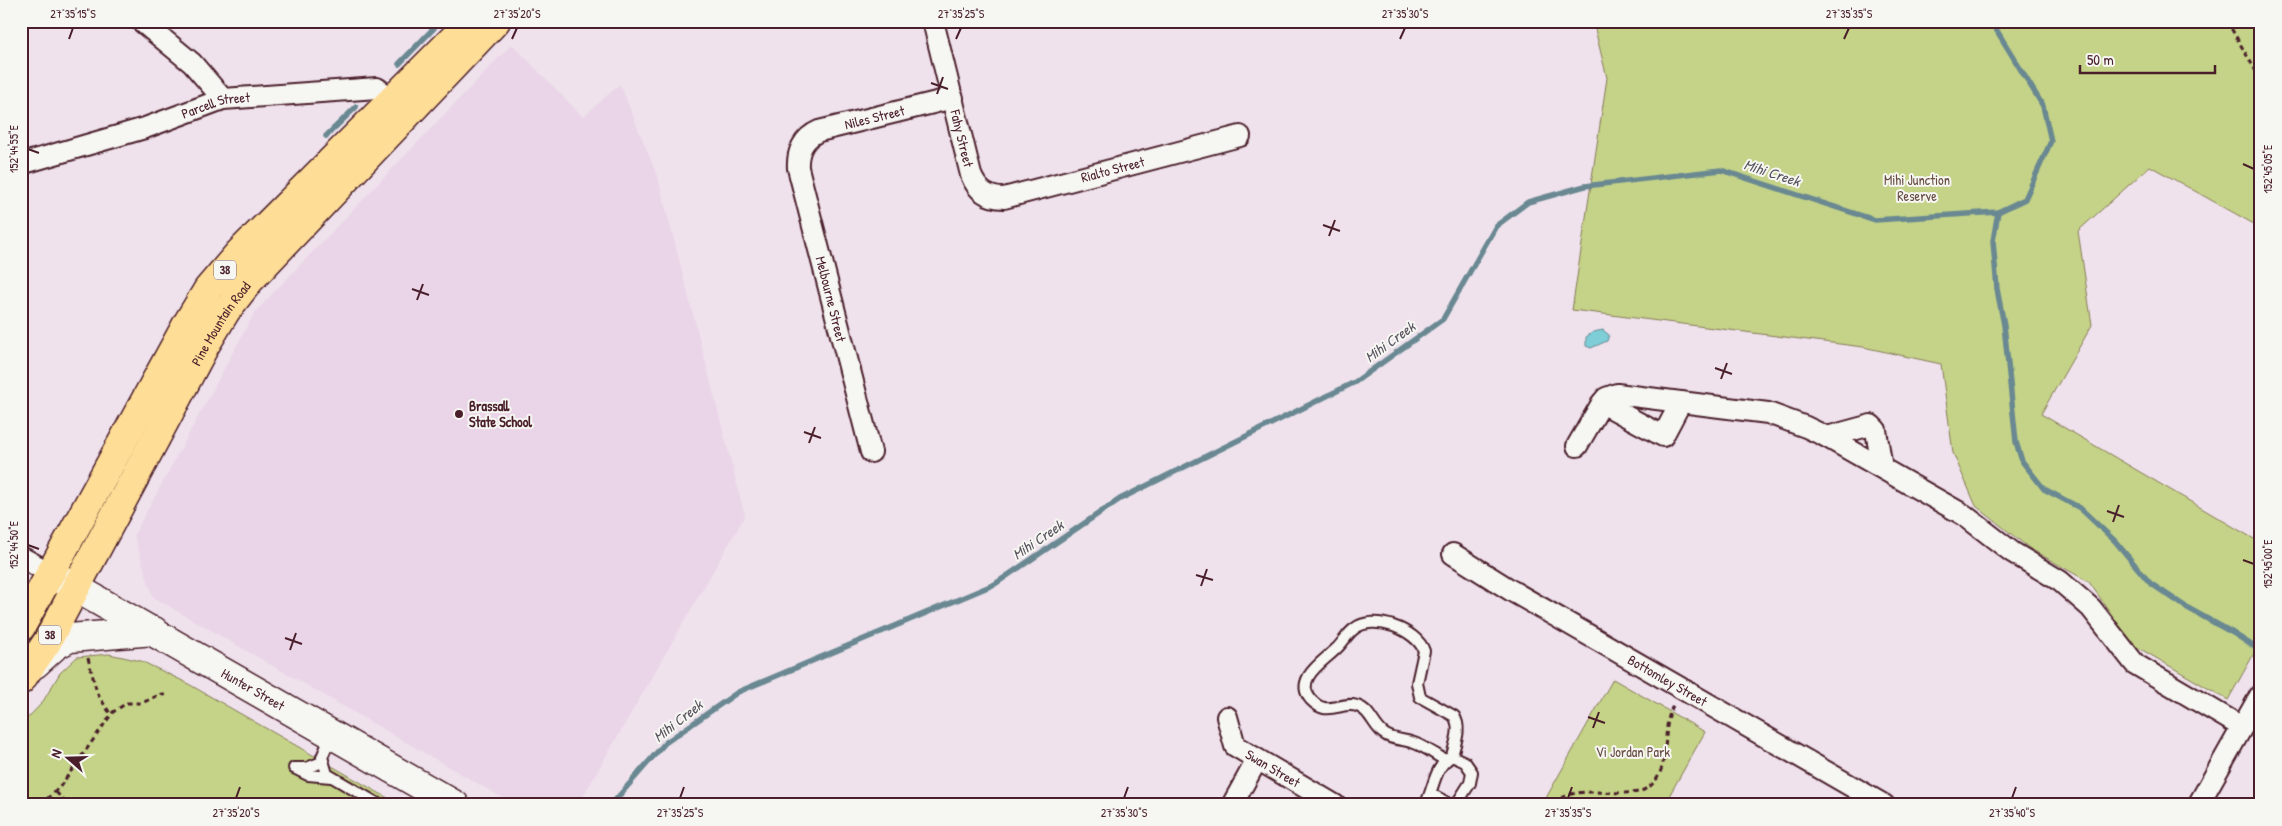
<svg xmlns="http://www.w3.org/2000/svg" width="2282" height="826" font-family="'Patrick Hand',sans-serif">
<rect width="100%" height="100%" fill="#efe2ec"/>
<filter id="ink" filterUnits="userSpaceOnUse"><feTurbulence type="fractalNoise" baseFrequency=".02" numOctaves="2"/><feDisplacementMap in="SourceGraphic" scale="10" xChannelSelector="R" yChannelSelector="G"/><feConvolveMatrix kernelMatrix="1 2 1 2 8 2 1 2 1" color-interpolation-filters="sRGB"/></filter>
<g filter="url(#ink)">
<!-- built -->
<polygon fill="#ead4e8" points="512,44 583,117 620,84 658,178 745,516 578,805 515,805 153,597 134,535 255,312"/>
<!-- green -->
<g fill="#c4d387" stroke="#877959">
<polygon points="1593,21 2261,21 2261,228 2150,166 2078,231 2092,325 2041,414 2261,543 2261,641 2228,700 2132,644 2089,582 2029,548 1976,506 1953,453 1941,364 1863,347 1572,310 1607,78"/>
<polygon points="109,654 141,661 185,682 400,805 21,805 21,725 42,703 60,673 77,657"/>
<polygon points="1613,679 1705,732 1664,805 1542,805"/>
</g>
<!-- water -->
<polygon fill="#7dced7" stroke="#698892" points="1603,330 1609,335 1607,341 1591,348 1586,346 1586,337 1593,332"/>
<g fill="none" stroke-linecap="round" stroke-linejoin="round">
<!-- stream -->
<g stroke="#698892" stroke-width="5.5">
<polyline points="399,64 434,28"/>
<polyline points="326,136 356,107"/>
<polyline points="1998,212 1993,241 1997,289 2004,325 2016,442 2022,461 2044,489 2080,508 2115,541 2150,583 2186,607 2233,633 2261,651"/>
<polyline points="611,805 665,743 738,692 995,584 1120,499 1355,382 1443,319 1496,226 1528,202 1585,186 1721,170 1875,220 1998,212 2025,199 2051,141 2043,106 1991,21"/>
</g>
<defs>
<g id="lane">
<polyline points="331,736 322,757 327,774 380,805"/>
<path d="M1445,760C1434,754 1423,745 1411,742C1402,739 1391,740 1383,733C1373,725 1370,710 1357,706C1346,702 1335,710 1324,708C1319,707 1314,703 1311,700C1293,679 1324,661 1336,649C1343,643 1347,634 1354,629C1373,613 1417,630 1424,651L1417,683L1420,697L1454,716C1462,728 1455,743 1452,756"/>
<polyline points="294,768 308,775 331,777"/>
<polyline points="295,768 307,768 322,762"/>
<polyline points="1431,794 1451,805"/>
<path d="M1425,805C1435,787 1433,768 1452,756L1465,762L1472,772L1470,783L1456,805"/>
</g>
<g id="street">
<polyline points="141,21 192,63 223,99"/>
<path id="s1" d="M933,21L971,175C977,190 987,198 1004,198L1240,136"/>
<path id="s2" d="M21,164L145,128L223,99L377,88L401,107"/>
<polyline points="1602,403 1663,436 1681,402"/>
<polyline points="1827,437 1871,425 1876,430 1882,468"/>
<polyline points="1577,446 1602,403 1606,398 1617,394 1768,413 1806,427 1827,437 1964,515 2012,552 2060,581 2091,608 2135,664 2242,727"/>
<path id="s3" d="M871,452L798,168C797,152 803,138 819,131L953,98"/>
<path id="s4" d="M1453,554L1512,591L1884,805"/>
<polyline points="21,557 50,573"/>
<path id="s5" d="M1227,717L1235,746L1335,805"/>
<polyline points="1232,805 1257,760"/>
<polyline points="2198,805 2261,694"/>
</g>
<g id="secondary">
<path id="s6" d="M50,573L455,805"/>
<polyline points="35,664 56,645 70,638 154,631"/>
</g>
<g id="primary">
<polyline points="21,627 188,322 208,289 238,254 471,21"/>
<path id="s7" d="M21,680L47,642L206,344L226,311L250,280L496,21"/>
</g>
</defs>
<!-- lane casing -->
<use href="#lane" stroke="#4a1f2b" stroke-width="14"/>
<!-- street casing -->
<use href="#street" stroke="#4a1f2b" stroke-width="24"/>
<!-- secondary casing -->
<use href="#secondary" stroke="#4a1f2b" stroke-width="31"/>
<!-- primary casing -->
<use href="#primary" stroke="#4a1f2b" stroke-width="31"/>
<!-- path -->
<g stroke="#4a1f2b" stroke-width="3" stroke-dasharray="5 4" stroke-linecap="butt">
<polyline points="2227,21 2261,80"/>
<polyline points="88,658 97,693 111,715"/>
<polyline points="56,792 68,805"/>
<polyline points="40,805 59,788 113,712 127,703 142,703 161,694 169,697"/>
<path d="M1556,805C1567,782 1622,798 1641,791C1676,778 1658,729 1674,704"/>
</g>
<!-- lane -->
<use href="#lane" stroke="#f6f6f2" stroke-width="10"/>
<!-- street -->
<use href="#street" stroke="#f6f6f2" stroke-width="20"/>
<!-- secondary -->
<use href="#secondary" stroke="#f6f6f2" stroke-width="28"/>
<!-- primary -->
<use href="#primary" stroke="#fedd96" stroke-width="28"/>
</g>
</g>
<!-- ticks -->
<path fill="none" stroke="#4a1f2b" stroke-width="2" d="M69,39L73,28M512,39L517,28M956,39L961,28M1400,39L1405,28M1844,39L1849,28M931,83L948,89M937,94L943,77M28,149L39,153M2243,164L2254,169M1323,225L1340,231M1329,236L1335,220M412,289L429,295M417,300L423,284M1715,368L1732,374M1721,379L1727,363M804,432L821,438M809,443L815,427M2107,511L2124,517M2113,522L2119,505M28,545L39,549M2243,560L2254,564M1196,575L1213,580M1201,586L1207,569M285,638L302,644M290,650L296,633M1588,717L1605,723M1593,728L1599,712M236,798L240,787M680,798L684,787M1124,798L1128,787M1568,798L1572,787M2012,798L2016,787"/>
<!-- markers -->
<circle fill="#4a1f2b" stroke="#f6f6f2" stroke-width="2" cx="459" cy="414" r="5"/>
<g text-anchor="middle" stroke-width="4" stroke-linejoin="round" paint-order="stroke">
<!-- shield labels -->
<g fill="#f6f6f2" stroke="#7e6067" stroke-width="1">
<rect x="214" y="260.5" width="22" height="19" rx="4"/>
<rect x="39" y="625.5" width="22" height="19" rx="4"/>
</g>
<g font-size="12" font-weight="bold" fill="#4a1f2b">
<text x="225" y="274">38</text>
<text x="50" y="639">38</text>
</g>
<!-- street labels -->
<g font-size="14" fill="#4a1f2b" stroke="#f6f6f2">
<text dy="5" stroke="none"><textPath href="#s2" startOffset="204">Parcell Street</textPath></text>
<text dy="5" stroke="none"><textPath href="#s3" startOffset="396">Niles Street</textPath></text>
<text dy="5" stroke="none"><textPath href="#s1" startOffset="121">Fahy Street</textPath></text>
<text dy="5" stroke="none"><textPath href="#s1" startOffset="314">Rialto Street</textPath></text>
<text transform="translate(831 299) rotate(76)" y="5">Melbourne Street</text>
<text dy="5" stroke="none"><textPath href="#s7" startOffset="409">Pine Mountain Road</textPath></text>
<text dy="5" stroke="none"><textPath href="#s4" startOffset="249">Bottomley Street</textPath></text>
<text dy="5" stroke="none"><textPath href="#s6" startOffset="234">Hunter Street</textPath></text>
<text dy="5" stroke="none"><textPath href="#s5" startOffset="74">Swan Street</textPath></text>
</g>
<!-- park labels -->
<g font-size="14" fill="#684c42" stroke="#f6f6f2">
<text x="1917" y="185">Mihi Junction<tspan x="1917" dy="16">Reserve</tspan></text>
<text x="1633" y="757">Vi Jordan Park</text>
</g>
<!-- poi labels -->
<g font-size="14" font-weight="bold" fill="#4a1f2b" stroke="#f6f6f2" text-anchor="start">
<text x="469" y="411">Brassall<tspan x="469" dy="16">State School</tspan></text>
</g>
<!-- water labels -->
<g font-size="15" font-style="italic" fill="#59545f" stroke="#f6f6f2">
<text transform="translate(1772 173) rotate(18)" y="5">Mihi Creek</text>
<text transform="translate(1390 342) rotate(-36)" y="5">Mihi Creek</text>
<text transform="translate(1038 540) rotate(-34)" y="5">Mihi Creek</text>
<text transform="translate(678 721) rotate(-38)" y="5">Mihi Creek</text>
</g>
</g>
<!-- margin -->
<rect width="2282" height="826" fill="none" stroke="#f6f6f2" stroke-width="55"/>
<!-- north arrow -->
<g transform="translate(68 758) rotate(290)" stroke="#f6f6f2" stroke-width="4" paint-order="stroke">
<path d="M0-4L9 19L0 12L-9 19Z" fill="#4a1f2b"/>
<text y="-8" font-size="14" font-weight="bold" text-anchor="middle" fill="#4a1f2b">N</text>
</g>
<!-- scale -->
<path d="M2080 65v8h135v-8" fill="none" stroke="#4a1f2b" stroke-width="2.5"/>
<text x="2087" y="65" font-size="15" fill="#4a1f2b" stroke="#f6f6f2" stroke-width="4" paint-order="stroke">50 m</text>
<rect x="28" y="28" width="2226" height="770" fill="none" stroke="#4a1f2b" stroke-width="2"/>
<g font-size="12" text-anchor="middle" fill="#4a1f2b">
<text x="73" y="18">27°35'15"S</text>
<text x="517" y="18">27°35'20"S</text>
<text x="961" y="18">27°35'25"S</text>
<text x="1405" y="18">27°35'30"S</text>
<text x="1849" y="18">27°35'35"S</text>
<text transform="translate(14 149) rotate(-90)" y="4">152°44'55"E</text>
<text transform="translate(2268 169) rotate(-90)" y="4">152°45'05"E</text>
<text transform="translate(14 545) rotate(-90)" y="4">152°44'50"E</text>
<text transform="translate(2268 564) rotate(-90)" y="4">152°45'00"E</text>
<text x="236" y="817">27°35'20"S</text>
<text x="680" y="817">27°35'25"S</text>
<text x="1124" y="817">27°35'30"S</text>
<text x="1568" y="817">27°35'35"S</text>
<text x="2012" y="817">27°35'40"S</text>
</g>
</svg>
